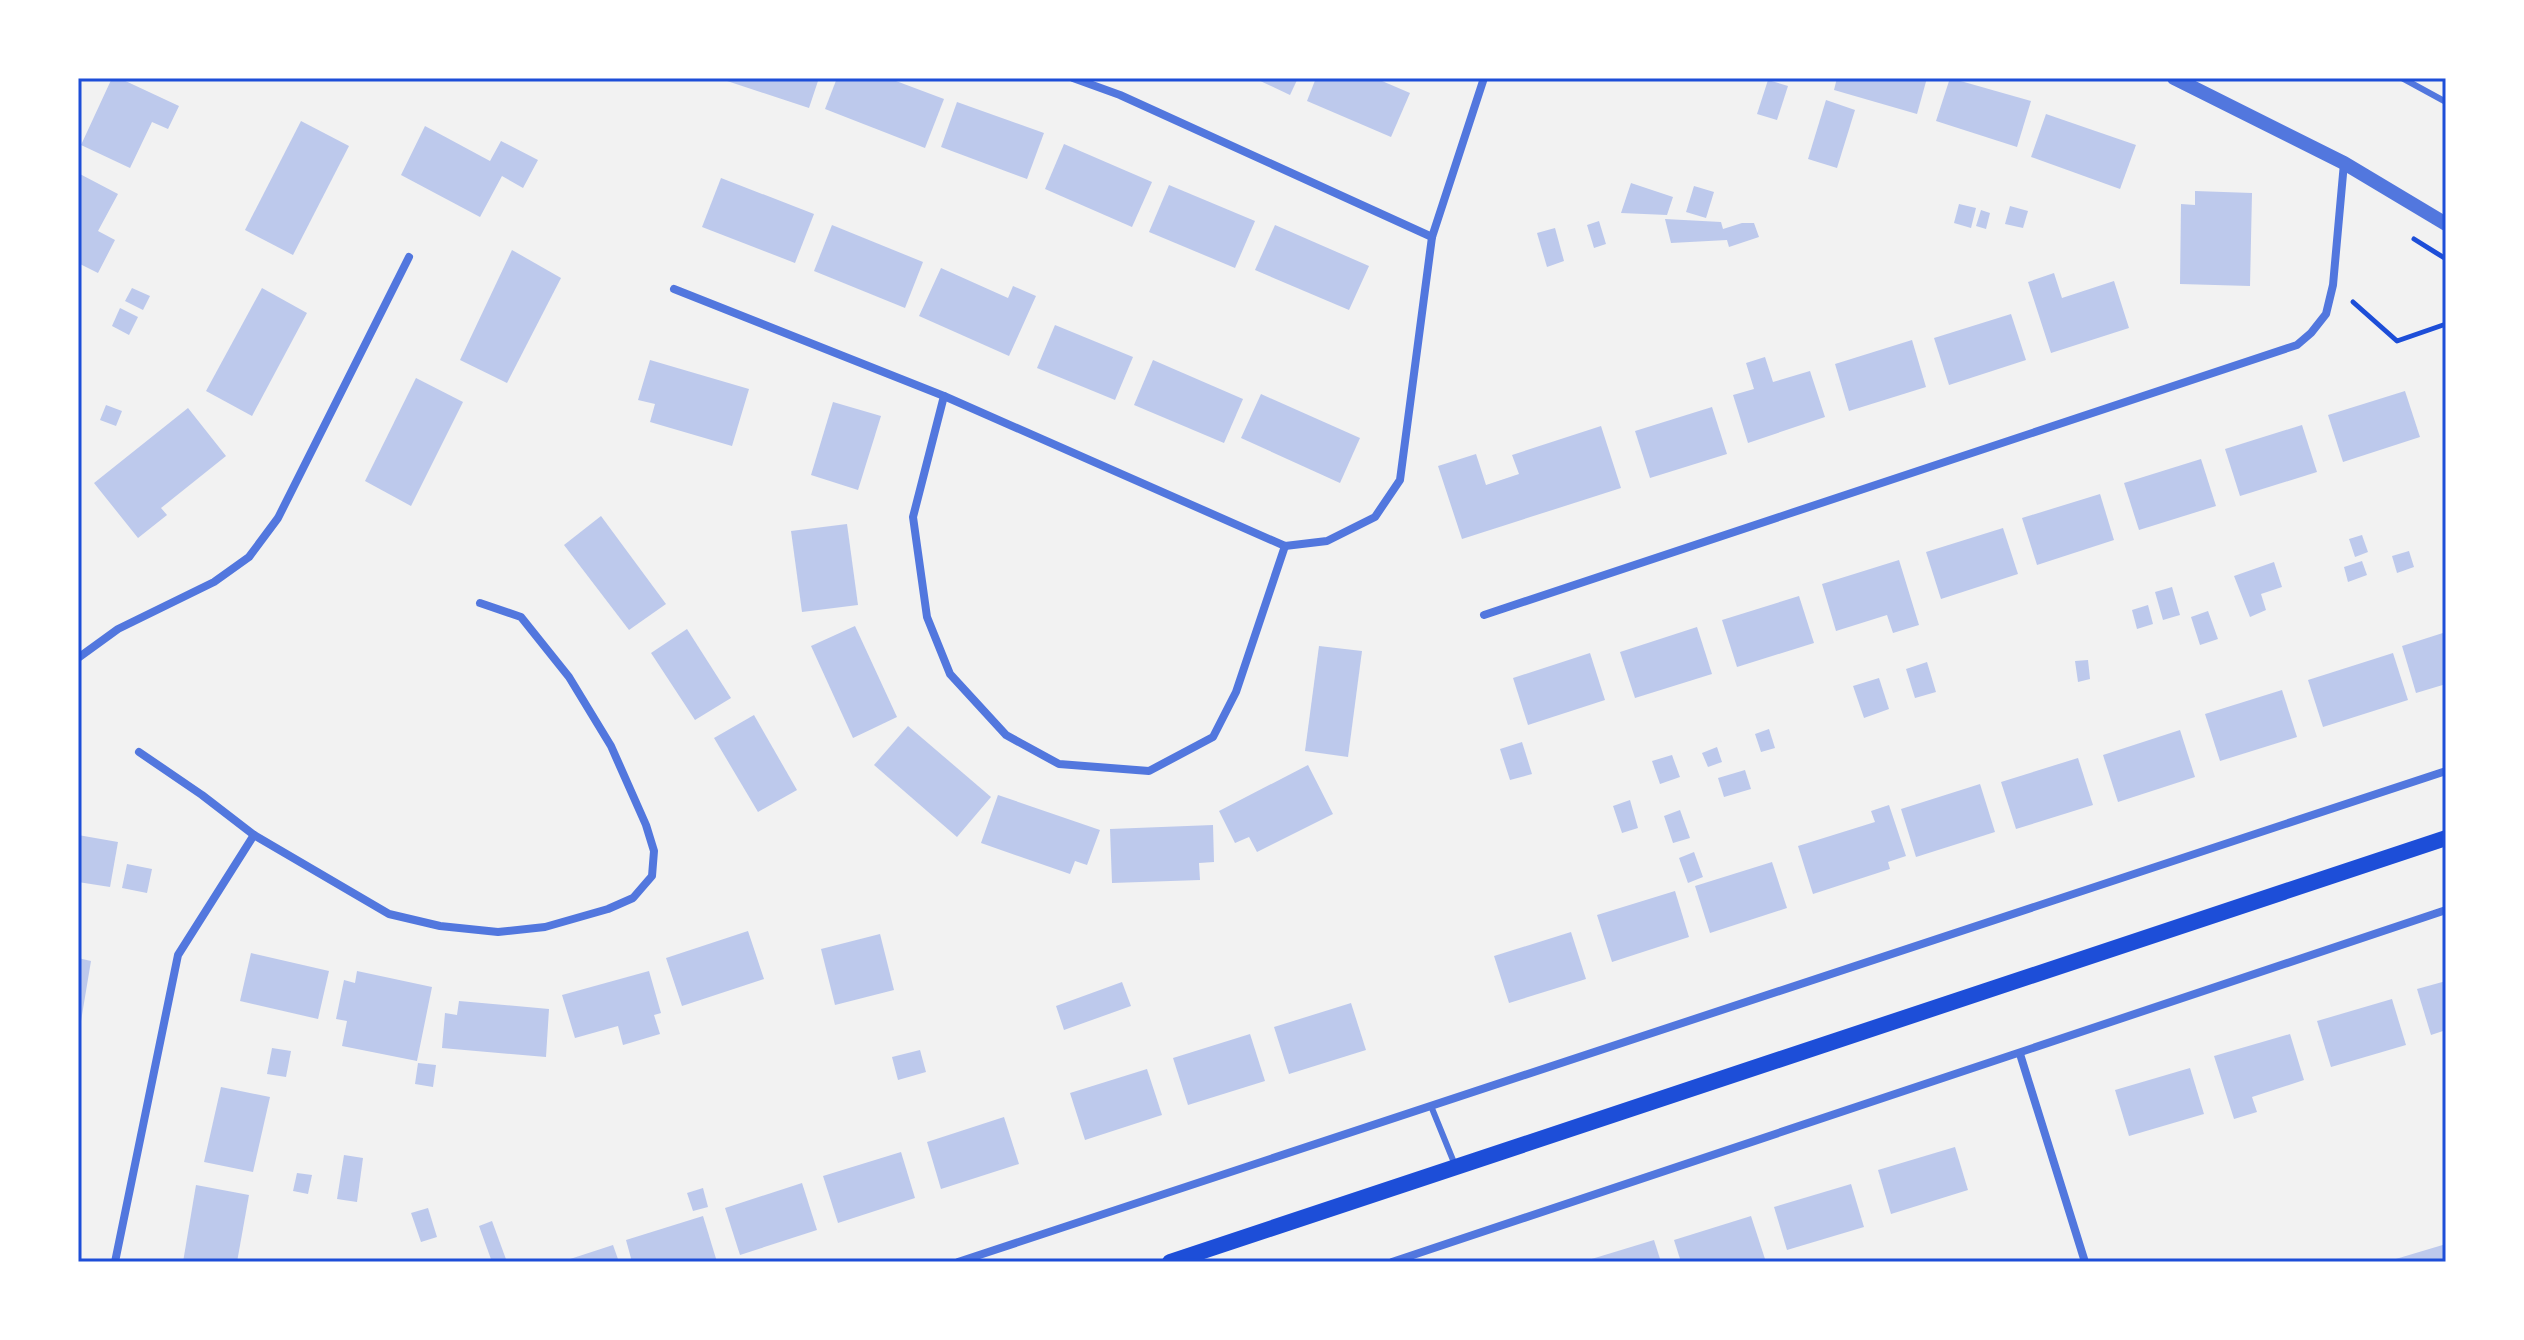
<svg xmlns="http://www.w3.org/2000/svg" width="2524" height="1340" font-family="'Sofia Sans Condensed',sans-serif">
<rect width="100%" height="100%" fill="#f2f2f2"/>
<!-- building -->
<g fill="#bdc9ec">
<polygon points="112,78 119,78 179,106 168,129 152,122 130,168 81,145"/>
<polygon points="718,78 819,78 809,108"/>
<polygon points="837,78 888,78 944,99 925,148 825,109"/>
<polygon points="1254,78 1298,78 1290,95"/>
<polygon points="1316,78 1375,78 1410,93 1391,137 1307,101"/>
<polygon points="1837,78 1927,78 1917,114 1834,90"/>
<polygon points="1950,78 2031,101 2017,147 1936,121"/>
<polygon points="1768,80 1788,86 1777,120 1757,114"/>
<polygon points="1826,100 1855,110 1837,168 1808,159"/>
<polygon points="957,102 1044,133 1027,179 941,147"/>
<polygon points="2046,114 2136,145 2120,189 2031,157"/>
<polygon points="301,121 349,146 293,255 245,230"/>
<polygon points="425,126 490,161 501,141 538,160 523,188 502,176 480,217 401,175"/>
<polygon points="1064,144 1152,182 1132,227 1045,189"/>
<polygon points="78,173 118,194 98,231 115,240 98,273 78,263"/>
<polygon points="721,178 814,214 795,263 702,227"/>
<polygon points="1631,183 1673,197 1667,215 1621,213"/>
<polygon points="1169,185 1255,221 1235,268 1149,232"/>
<polygon points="1694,186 1714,192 1706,218 1686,212"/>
<polygon points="2195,191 2252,193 2250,286 2180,284 2181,204 2195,205"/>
<polygon points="1959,204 1976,208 1971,228 1954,223"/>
<polygon points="2010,206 2028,211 2023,228 2005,224"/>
<polygon points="1981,210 1990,213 1986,229 1976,226"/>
<polygon points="1665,219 1721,222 1723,229 1742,223 1754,223 1759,237 1729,247 1727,240 1671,243"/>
<polygon points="1599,221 1606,244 1594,248 1587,225"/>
<polygon points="832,225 923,262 905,308 814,271"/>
<polygon points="1275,225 1369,266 1349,310 1255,270"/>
<polygon points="1555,228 1564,261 1547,267 1537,233"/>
<polygon points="512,250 561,278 507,383 460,360"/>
<polygon points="941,268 1008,298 1013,286 1036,296 1009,356 919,316"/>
<polygon points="2054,273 2062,298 2114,281 2129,328 2051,353 2028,282"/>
<polygon points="132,288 150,296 143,310 125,301"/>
<polygon points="262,288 307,313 252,416 206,391"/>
<polygon points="120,308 138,317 129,335 112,326"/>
<polygon points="2011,314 2026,360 1949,385 1934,338"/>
<polygon points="1055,325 1133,357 1115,400 1037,368"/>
<polygon points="1912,340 1926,387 1849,411 1835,364"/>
<polygon points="1765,357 1773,382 1810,371 1825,417 1748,443 1733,395 1754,389 1746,363"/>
<polygon points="650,360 749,389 732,446 650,422 655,404 638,400"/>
<polygon points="1153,360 1243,399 1224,443 1134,405"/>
<polygon points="416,378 463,402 411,506 365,481"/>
<polygon points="2405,391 2420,437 2343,462 2328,415"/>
<polygon points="1261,394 1360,438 1340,483 1241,438"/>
<polygon points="833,402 881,416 858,490 811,475"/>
<polygon points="106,405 122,411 116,426 100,420"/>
<polygon points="1712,407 1727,454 1650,478 1635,431"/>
<polygon points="188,408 226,456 161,508 167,515 138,538 94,483"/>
<polygon points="2302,425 2317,472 2240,496 2225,449"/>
<polygon points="1601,426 1621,488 1462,539 1438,466 1476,454 1486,485 1519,474 1512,455"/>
<polygon points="2201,459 2216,506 2139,530 2124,483"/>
<polygon points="2100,494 2114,540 2037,565 2022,518"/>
<polygon points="601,516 666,604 629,630 564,545"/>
<polygon points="847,524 858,605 802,612 791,531"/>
<polygon points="2003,528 2018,574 1941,599 1926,552"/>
<polygon points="2362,535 2368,552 2355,557 2349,539"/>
<polygon points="2409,551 2414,567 2397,573 2392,556"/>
<polygon points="1899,560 1919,625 1893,633 1887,615 1836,631 1822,584"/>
<polygon points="2362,561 2367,575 2348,582 2344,567"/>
<polygon points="2274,562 2282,587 2261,594 2266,610 2250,617 2234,576"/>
<polygon points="2172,587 2180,615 2163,620 2155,592"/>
<polygon points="1799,596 1814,643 1737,667 1722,620"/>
<polygon points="2148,605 2153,624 2137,629 2132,610"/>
<polygon points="2208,611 2218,639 2200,645 2191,617"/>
<polygon points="855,626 897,717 853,738 811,646"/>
<polygon points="1697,627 1712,674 1635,698 1620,652"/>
<polygon points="687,629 731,698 695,720 651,653"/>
<polygon points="2446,632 2446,684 2416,693 2402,646"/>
<polygon points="1319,646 1362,651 1348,757 1305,751"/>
<polygon points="1590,653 1605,700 1528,725 1513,678"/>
<polygon points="2393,653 2408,700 2323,727 2308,680"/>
<polygon points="2088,660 2090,679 2078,682 2075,661"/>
<polygon points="1927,662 1936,692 1915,698 1906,669"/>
<polygon points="1879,678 1889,709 1864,718 1853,686"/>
<polygon points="2282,690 2297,737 2220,761 2205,714"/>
<polygon points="754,715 797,790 758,812 714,738"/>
<polygon points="908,726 991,797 957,837 874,765"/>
<polygon points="1769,729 1775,748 1761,752 1755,734"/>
<polygon points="2180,730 2195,777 2118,802 2103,755"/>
<polygon points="1522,742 1532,774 1510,780 1500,749"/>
<polygon points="1717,747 1722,762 1708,767 1702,753"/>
<polygon points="1672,755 1680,777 1660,784 1652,761"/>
<polygon points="2078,758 2093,805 2016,829 2001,782"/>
<polygon points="1308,765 1333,814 1257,852 1249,837 1235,843 1219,811"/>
<polygon points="1745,770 1751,789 1724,797 1718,778"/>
<polygon points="1980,784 1995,832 1916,857 1901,809"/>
<polygon points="998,795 1100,830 1087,865 1075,861 1070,874 981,843"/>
<polygon points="1630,800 1638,828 1622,833 1613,806"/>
<polygon points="1889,805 1906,856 1888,862 1890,869 1813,894 1798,846 1875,822 1871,811"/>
<polygon points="1680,810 1690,838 1673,843 1664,816"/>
<polygon points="1213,825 1214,862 1199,863 1200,880 1112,883 1110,829"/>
<polygon points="78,835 118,842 110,887 78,882"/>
<polygon points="1694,852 1703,877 1688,883 1679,858"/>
<polygon points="1772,862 1787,908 1710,933 1695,886"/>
<polygon points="127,864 152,869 147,893 122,888"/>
<polygon points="1675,891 1689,937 1612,962 1597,915"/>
<polygon points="748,931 764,979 682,1006 666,958"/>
<polygon points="1571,932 1586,979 1509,1003 1494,956"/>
<polygon points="880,934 894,990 835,1005 821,949"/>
<polygon points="251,953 329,971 318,1019 240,1001"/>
<polygon points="78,958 91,961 80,1027 78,1026"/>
<polygon points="357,971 432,987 417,1061 342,1046 347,1021 336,1019 344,980 355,983"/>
<polygon points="649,971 661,1013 654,1015 660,1034 623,1045 618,1026 575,1038 562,995"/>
<polygon points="2446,981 2446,1030 2431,1035 2417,989"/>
<polygon points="1122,982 1131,1006 1064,1030 1056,1006"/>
<polygon points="2392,999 2406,1045 2331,1067 2317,1021"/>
<polygon points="459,1001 549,1009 546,1057 442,1048 445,1013 457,1015"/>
<polygon points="1351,1003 1366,1050 1289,1074 1274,1027"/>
<polygon points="1250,1034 1265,1081 1188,1105 1173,1058"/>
<polygon points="2290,1034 2304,1080 2252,1097 2257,1112 2234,1119 2214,1056"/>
<polygon points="272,1048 291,1051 286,1077 267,1074"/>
<polygon points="920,1050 926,1072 898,1080 892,1057"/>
<polygon points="418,1063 436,1065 433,1087 415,1084"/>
<polygon points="2190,1068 2204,1114 2129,1136 2115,1090"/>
<polygon points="1147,1069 1162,1115 1085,1140 1070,1093"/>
<polygon points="221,1087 270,1097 253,1172 204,1162"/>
<polygon points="1004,1117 1019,1164 941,1189 927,1142"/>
<polygon points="1955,1147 1968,1190 1891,1214 1878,1170"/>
<polygon points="901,1152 915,1198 838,1223 823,1176"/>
<polygon points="344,1155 363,1158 357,1202 337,1199"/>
<polygon points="297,1173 312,1175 308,1194 293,1191"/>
<polygon points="802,1183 817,1230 740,1255 725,1208"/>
<polygon points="1851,1184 1864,1227 1787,1250 1774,1207"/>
<polygon points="196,1185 249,1195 237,1262 183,1262"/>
<polygon points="703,1188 708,1207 693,1211 687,1193"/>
<polygon points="428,1208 437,1237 421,1242 411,1213"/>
<polygon points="703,1216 717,1262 632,1262 626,1240"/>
<polygon points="1751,1216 1765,1259 1756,1262 1681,1262 1674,1240"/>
<polygon points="492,1221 507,1262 492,1262 479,1226"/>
<polygon points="1654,1240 1661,1262 1585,1262 1585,1261"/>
<polygon points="2446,1244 2446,1262 2389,1262 2389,1261"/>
<polygon points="613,1245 619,1262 564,1262 564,1261"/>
</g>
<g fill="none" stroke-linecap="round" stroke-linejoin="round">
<!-- path -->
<g stroke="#1d4ed8" stroke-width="5">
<polyline points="2414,239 2446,259"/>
<polyline points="2353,302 2397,341 2446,324"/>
</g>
<!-- service -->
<g stroke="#5277de" stroke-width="6">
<polyline points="2402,78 2446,102"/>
<polyline points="1431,1106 1455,1165"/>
</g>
<!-- minor -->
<g stroke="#5277de" stroke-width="8">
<polyline points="1073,78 1120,95 1432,237"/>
<polyline points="674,289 944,396 1285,546 1327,541 1375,517 1400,480 1432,237 1484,78"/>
<polyline points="944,396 913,517 927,617 950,674 1006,735 1059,764 1149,771 1213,737 1236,692 1285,546"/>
<polyline points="1484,615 2297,345 2311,333 2326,314 2333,285 2344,163"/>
<polyline points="78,658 118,629 214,582 249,557 278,518 409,257"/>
<polyline points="139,752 202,795 254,835"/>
<polyline points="2020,1054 2085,1262"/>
<polyline points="115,1262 178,955 254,835 389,914 440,926 498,932 545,927 608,909 633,898 652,876 654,851 646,825 611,746 569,677 521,617 480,603"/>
<polyline points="958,1262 2446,771"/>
<polyline points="1392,1262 2446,910"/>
</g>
<!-- tertiary -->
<polyline stroke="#5277de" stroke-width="14" points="2174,78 2344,163 2446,224"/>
<!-- secondary -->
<polyline stroke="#1d4ed8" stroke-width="16" points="1170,1262 2446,838"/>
</g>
<!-- border -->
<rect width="2524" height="1340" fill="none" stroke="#ffffff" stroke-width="160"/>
<rect x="80" y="80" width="2364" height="1180" fill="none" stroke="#1d4ed8" stroke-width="3"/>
</svg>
